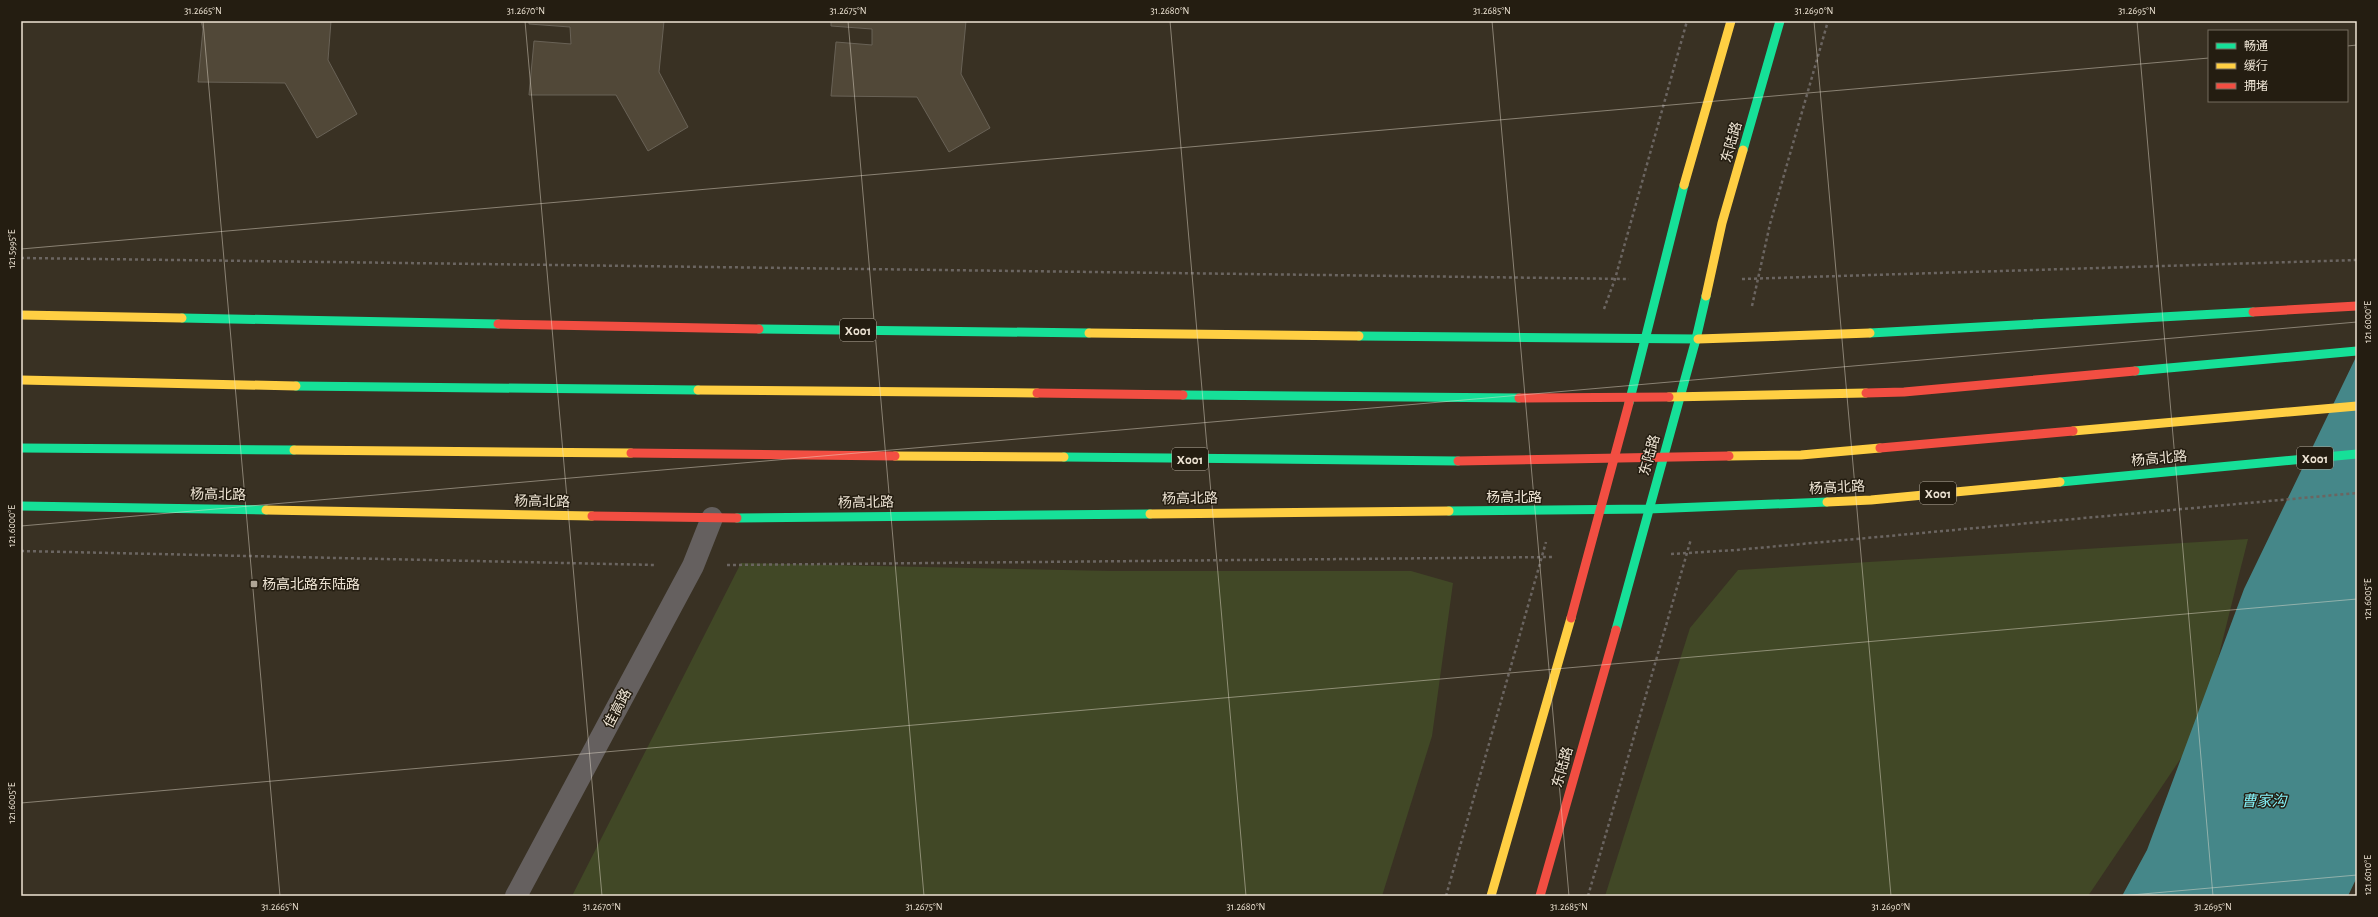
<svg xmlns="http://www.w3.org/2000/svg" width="2378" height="917" font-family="'Alegreya Sans','Noto Sans SC',sans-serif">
<rect width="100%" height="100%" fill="#393123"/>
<!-- green -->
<g fill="#414826">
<polygon points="2248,539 2200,730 2088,896 1605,896 1690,628 1738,570"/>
<polygon points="741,563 1111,571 1411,571 1453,583 1432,736 1382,896 572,896"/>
</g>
<!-- water -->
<polygon fill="#458789" points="2357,355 2357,877 2348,896 2122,896 2147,850 2244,589"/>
<!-- building -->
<g fill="#514838" stroke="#696256">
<polygon points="201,21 331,21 328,60 357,114 317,138 285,83 198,82 203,29"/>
<polygon points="529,21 664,21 659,72 688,127 648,151 616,95 529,95 534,41 571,44 570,27 529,24"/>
<polygon points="831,21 966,21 961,74 990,128 949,152 917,97 831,96 836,42 872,45 872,29 831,26"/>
</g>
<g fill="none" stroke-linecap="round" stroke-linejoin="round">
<!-- path -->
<g stroke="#6b6561" stroke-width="2.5" stroke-dasharray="3 3" stroke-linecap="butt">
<polyline points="21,258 1629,279"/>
<polyline points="1742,279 2357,260"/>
<polyline points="1752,306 1770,224 1828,21"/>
<polyline points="1604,309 1615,279 1687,21"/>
<polyline points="21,551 656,565"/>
<polyline points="1671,554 1736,550 2357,493"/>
<polyline points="727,565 1554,557"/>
<polyline points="1446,896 1546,542"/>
<polyline points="1588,896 1691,539"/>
</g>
<!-- street -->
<polyline stroke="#65605f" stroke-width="22" points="516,896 693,566 712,518"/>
<!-- fast -->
<g stroke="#16e098" stroke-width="9">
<polyline points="1743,150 1780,21"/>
<polyline points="182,318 498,324"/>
<polyline points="759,329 1089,333"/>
<polyline points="1870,333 2253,312"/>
<polyline points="1359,336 1698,339"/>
<polyline points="1629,403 1684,185"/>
<polyline points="2060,482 2357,454"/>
<polyline points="21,506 266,510"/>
<polyline points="1449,511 1648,509 1827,502"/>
<polyline points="737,518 1150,514"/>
<polyline points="1616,630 1696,339 1706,296"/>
</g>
<!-- slow -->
<g stroke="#ffcf43" stroke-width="9">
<polyline points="1684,185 1731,21"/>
<polyline points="1706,296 1722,223 1743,150"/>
<polyline points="21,315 182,318"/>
<polyline points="1089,333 1359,336"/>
<polyline points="1698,339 1870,333"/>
<polyline points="1827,502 1871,500 2060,482"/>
<polyline points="266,510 592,516"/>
<polyline points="1150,514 1449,511"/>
<polyline points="1491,896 1571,618"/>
</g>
<!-- jam -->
<g stroke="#f24e42" stroke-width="9">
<polyline points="2253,312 2357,306"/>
<polyline points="498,324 759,329"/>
<polyline points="592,516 737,518"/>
<polyline points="1571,618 1629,403"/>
<polyline points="1540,896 1616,630"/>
</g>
<!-- fast-bridge -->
<g stroke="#16e098" stroke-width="9">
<polyline points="2135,371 2357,351"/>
<polyline points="296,386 698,390"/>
<polyline points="1183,395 1519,398"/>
<polyline points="21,448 294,450"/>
<polyline points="1064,457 1458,461"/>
</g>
<!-- slow-bridge -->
<g stroke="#ffcf43" stroke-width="9">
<polyline points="21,380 296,386"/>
<polyline points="698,390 1037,393"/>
<polyline points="1669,397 1866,393"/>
<polyline points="2073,431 2357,406"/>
<polyline points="294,450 631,453"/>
<polyline points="895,456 1064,457"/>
<polyline points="1729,456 1801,455 1880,448"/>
</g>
<!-- jam-bridge -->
<g stroke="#f24e42" stroke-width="9">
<polyline points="1037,393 1183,395"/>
<polyline points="1866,393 1904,392 2135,371"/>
<polyline points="1519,398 1669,397"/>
<polyline points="1880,448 2073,431"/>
<polyline points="631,453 895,456"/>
<polyline points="1458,461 1729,456"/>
</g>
</g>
<!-- ticks -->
<path fill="none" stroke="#eee4d4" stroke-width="1" stroke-opacity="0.45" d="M203,21L280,896M525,21L602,896M848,21L924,896M1170,21L1246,896M1492,21L1569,896M1814,21L1891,896M2137,21L2213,896M2347,46L2357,45M21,249L2209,58M21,526L2357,322M21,803L2357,599M2120,896L2357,875"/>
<!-- markers -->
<rect fill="#afa596" stroke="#241d11" stroke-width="1.5" x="250" y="580" width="8" height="8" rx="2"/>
<g text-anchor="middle" stroke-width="3" stroke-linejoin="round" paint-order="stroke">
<!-- shield labels -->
<g fill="#241d11" stroke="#b1a89a" stroke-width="1">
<rect x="840" y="319" width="36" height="22" rx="3"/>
<rect x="2297" y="447" width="36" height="22" rx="3"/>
<rect x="1172" y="448" width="36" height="22" rx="3"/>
<rect x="1920" y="482" width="36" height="22" rx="3"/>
</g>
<g font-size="13" font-weight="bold" fill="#eee4d4">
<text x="858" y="335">X001</text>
<text x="2315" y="463">X001</text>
<text x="1190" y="464">X001</text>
<text x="1938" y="498">X001</text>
</g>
<!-- street labels -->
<g font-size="14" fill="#eee4d4" stroke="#241d11">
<text transform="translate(1731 142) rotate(-74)" y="5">东陆路</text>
<text transform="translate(1649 455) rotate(-74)" y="5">东陆路</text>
<text transform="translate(2159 458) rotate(-5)" y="5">杨高北路</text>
<text transform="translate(1837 487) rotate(-3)" y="5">杨高北路</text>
<text transform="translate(218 494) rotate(1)" y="5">杨高北路</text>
<text x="1514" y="502">杨高北路</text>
<text transform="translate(1190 498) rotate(-1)" y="5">杨高北路</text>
<text transform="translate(542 501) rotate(1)" y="5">杨高北路</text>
<text transform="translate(866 502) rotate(-1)" y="5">杨高北路</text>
<text transform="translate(617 708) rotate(-62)" y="5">佳高路</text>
<text transform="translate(1562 767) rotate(-74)" y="5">东陆路</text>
</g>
<!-- poi labels -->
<g font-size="14" fill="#eee4d4" stroke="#241d11" text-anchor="start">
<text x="262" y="589">杨高北路东陆路</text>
</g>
<!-- water labels -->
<g font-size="15" font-style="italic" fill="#84f3fa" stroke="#241d11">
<text x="2264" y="806">曹家沟</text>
</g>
</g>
<!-- border -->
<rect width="2378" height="917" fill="none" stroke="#241d11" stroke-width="44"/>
<!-- legend -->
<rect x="2208" y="30" width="140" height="72" fill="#241d11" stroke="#756d5f"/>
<rect x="2216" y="43" width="20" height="6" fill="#16e098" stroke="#756d5f"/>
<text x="2244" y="50" font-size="12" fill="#eee4d4">畅通</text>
<rect x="2216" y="63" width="20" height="6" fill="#ffcf43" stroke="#756d5f"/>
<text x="2244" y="70" font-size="12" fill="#eee4d4">缓行</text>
<rect x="2216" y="83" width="20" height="6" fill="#f24e42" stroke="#756d5f"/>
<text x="2244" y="90" font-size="12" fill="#eee4d4">拥堵</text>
<rect x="22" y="22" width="2334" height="873" fill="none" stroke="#eee4d4" stroke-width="1.5"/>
<g font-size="10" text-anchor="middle" fill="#eee4d4">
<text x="203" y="14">31.2665°N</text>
<text x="526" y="14">31.2670°N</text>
<text x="848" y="14">31.2675°N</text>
<text x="1170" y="14">31.2680°N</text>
<text x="1492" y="14">31.2685°N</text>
<text x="1814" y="14">31.2690°N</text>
<text x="2137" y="14">31.2695°N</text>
<text transform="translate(11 249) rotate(-90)" y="4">121.5995°E</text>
<text transform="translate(2367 322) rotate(-90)" y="4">121.6000°E</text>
<text transform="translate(11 526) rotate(-90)" y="4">121.6000°E</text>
<text transform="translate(2367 599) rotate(-90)" y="4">121.6005°E</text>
<text transform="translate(11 803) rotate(-90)" y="4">121.6005°E</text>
<text transform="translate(2367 875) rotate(-90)" y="4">121.6010°E</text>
<text x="280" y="910">31.2665°N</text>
<text x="602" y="910">31.2670°N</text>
<text x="924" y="910">31.2675°N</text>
<text x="1246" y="910">31.2680°N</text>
<text x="1569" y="910">31.2685°N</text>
<text x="1891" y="910">31.2690°N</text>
<text x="2213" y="910">31.2695°N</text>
</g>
</svg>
